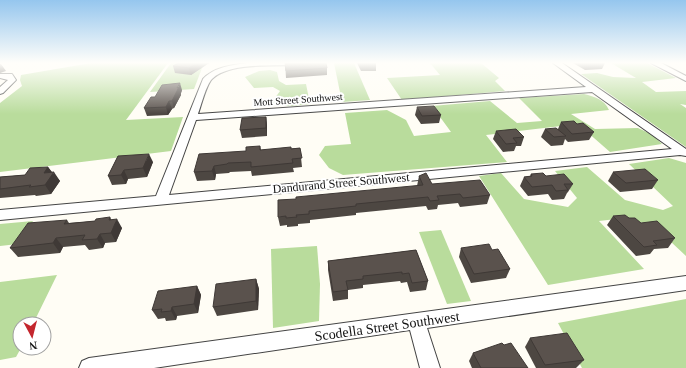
<svg xmlns="http://www.w3.org/2000/svg" width="686" height="368" font-family="'Times New Roman',serif">
<rect width="100%" height="100%" fill="#fffdf5"/>
<!-- forest -->
<g fill="#b9dc9c">
<polygon points="91,63 168,63 126,120 183,117 171,151 0,172 0,103 22,86 20,80 21,75"/>
<polygon points="171,63 185,63 202,68 194,89 150,92"/>
<polygon points="334,63 354,63 370,100 342,102"/>
<polygon points="430,63 481,63 499,78 495,81 505,91 402,100 387,78 440,75"/>
<polygon points="611,63 647,63 676,78 642,82 656,92 686,91 686,105 680,104 686,108 686,147 581,74 597,73 613,77 636,78"/>
<polygon points="270,70 277,72 279,81 286,85 306,84 310,104 291,106 270,105 280,91 273,87 254,88 245,77 259,71"/>
<path d="M584,94C595,97 604,99 609,110L571,114L595,129L638,128L653,135L662,144L610,152L578,124L486,135L507,162L343,175L329,168L319,155L325,146L351,144L345,113L387,110L406,120L414,136L451,132L432,106L490,101L517,123L542,121L519,98Z"/>
<polygon points="669,158 686,163 686,256 654,226 625,218 599,221 644,269 548,285 479,176 501,173 524,199 568,207 577,198 555,171 587,167 625,200 663,210 673,206 629,164"/>
<polygon points="33,221 18,244 0,246 0,224"/>
<polygon points="441,230 471,301 447,304 419,232"/>
<polygon points="317,246 320,284 319,321 273,328 271,249"/>
<polygon points="57,275 33,324 20,324 21,348 16,357 0,360 0,282"/>
<polygon points="686,299 686,368 582,368 558,323"/>
</g>
<g fill="none" stroke-linecap="round" stroke-linejoin="round">
<defs>
<g id="minor">
<path d="M247,63H304L300,65C277,66 229,62 212,79C206,85 201,106 198,114L586,87L553,63H562L686,149V156L680,155L0,220V210L156,196L203,79C214,67 232,65 247,63ZM592,92L672,149L169,195L196,120Z"/>
<polygon points="651,63 661,63 686,76 686,81"/>
<polygon points="0,74 12,74 16,80 3,93 0,94 0,87 8,80 0,78"/>
<polygon points="686,276 686,290 427,328 440,368 420,368 410,330 154,368 79,368 82,361 89,358"/>
</g>
</defs>
<!-- minor casing -->
<use href="#minor" stroke="#444" stroke-width="2"/>
<!-- minor -->
<use href="#minor" fill="#fff" fill-rule="evenodd"/>
</g>
<!-- wall -->
<g fill="#4d4742">
<polygon points="178,63 209,63 191,75 175,73 173,66"/>
<polygon points="285,63 327,68 327,75 286,78"/>
<polygon points="357,63 376,63 376,71 361,71"/>
<polygon points="573,63 605,63 602,69 585,70"/>
<polygon points="182,90 181,93 181,95 174,108 172,109 168,115 147,116 144,108 155,97"/>
<polygon points="417,107 441,115 439,123 421,124 415,115"/>
<polygon points="266,117 267,126 267,136 242,138 240,130"/>
<polygon points="561,122 577,124 594,132 589,140 568,142 565,139 563,145 551,146 541,137 545,129 558,129"/>
<polygon points="496,131 524,137 521,146 516,146 514,151 503,152 493,139"/>
<polygon points="260,146 261,150 300,148 302,167 293,168 294,172 252,176 251,171 230,172 229,173 216,174 215,180 197,181 194,172 246,151"/>
<polygon points="118,156 153,162 147,177 128,179 126,184 112,185 108,176"/>
<polygon points="48,167 52,172 60,181 51,194 36,196 35,195 0,198 0,177 25,175"/>
<polygon points="613,172 658,180 652,189 620,192 608,181"/>
<polygon points="531,174 546,176 573,184 568,192 567,193 564,199 552,200 548,194 528,196 520,186 524,177 530,176"/>
<polygon points="419,176 432,184 490,195 487,204 460,207 458,203 438,205 437,209 428,210 426,206 356,213 356,215 310,220 310,223 298,224 298,226 287,227 287,225 280,226 278,217 417,186"/>
<polygon points="613,216 629,218 675,238 668,248 654,249 650,254 636,256 607,225"/>
<polygon points="67,220 69,223 111,220 122,228 116,242 105,243 103,248 89,250 85,245 63,247 60,253 18,257 10,248"/>
<polygon points="461,248 492,250 510,269 506,278 471,283 459,257"/>
<polygon points="416,250 428,281 426,290 410,292 407,282 401,283 400,281 363,285 363,288 348,290 348,299 333,301 328,270 328,261"/>
<polygon points="256,279 259,289 258,310 217,316 213,307"/>
<polygon points="197,286 201,295 198,313 177,316 176,320 166,321 165,318 158,319 152,310"/>
<polygon points="530,338 584,360 576,368 536,368 525,347"/>
<polygon points="504,345 528,368 472,368 469,361 473,353"/>
</g>
<!-- shaded-wall -->
<g fill="#3f3936">
<polygon points="197,63 209,63 191,75 189,68"/>
<polygon points="0,64 1,64 6,71 0,73"/>
<polygon points="180,83 182,90 181,93 181,95 174,108 172,101"/>
<polygon points="169,101 172,109 168,115 166,107"/>
<polygon points="266,117 267,126 267,136 266,128"/>
<polygon points="149,154 153,162 147,177 143,168"/>
<polygon points="214,166 216,174 215,180 212,171"/>
<polygon points="48,167 53,174 54,172 60,181 51,194 45,185 44,173"/>
<polygon points="124,170 128,179 126,184 121,175"/>
<polygon points="110,217 114,225 117,219 122,228 116,242 111,233 109,220"/>
<polygon points="100,234 105,243 103,248 97,239"/>
<polygon points="56,238 63,247 60,253 53,243"/>
<polygon points="256,279 259,289 258,310 256,301"/>
<polygon points="197,286 201,295 198,313 194,304"/>
<polygon points="172,307 177,316 176,320 171,311"/>
</g>
<!-- building -->
<g fill="#5a524d" stroke="#3f3936">
<polygon points="178,63 197,63 189,68 173,66"/>
<polygon points="285,63 326,63 327,68 286,71"/>
<polygon points="361,63 376,63 361,64"/>
<polygon points="180,83 177,88 179,87 172,101 169,101 166,107 144,108 151,97 155,97 162,85"/>
<polygon points="434,106 441,115 422,116 417,107"/>
<polygon points="266,117 266,128 240,130 242,118"/>
<polygon points="574,121 577,124 583,123 594,132 572,134 561,122"/>
<polygon points="556,128 566,136 554,137 545,129"/>
<polygon points="516,129 524,137 513,138 517,143 506,144 496,131"/>
<polygon points="260,146 260,150 291,147 291,149 300,148 302,158 292,159 293,163 251,167 251,162 228,163 227,164 214,166 212,171 194,172 199,154 246,151 246,147"/>
<polygon points="149,154 143,168 124,170 121,175 108,176 118,156"/>
<polygon points="48,167 44,173 54,172 45,185 29,187 31,185 0,189 0,177 25,175 30,168"/>
<polygon points="645,169 658,180 626,183 613,172"/>
<polygon points="426,173 432,184 480,180 490,195 463,198 460,194 437,196 439,200 430,201 428,197 356,204 356,206 309,211 309,214 296,215 297,217 286,218 286,216 278,217 278,200 296,199 296,197 423,185 419,176"/>
<polygon points="543,173 546,176 564,174 573,184 564,184 568,190 556,191 552,185 532,187 524,177 532,176 531,174"/>
<polygon points="625,215 629,218 635,218 641,223 657,221 675,238 653,241 657,245 644,247 613,216"/>
<polygon points="110,217 109,220 117,219 111,233 100,234 97,239 82,240 85,235 56,238 53,243 10,248 28,223 67,220 64,224 95,221 96,219"/>
<polygon points="489,244 492,250 498,249 510,269 474,274 461,248"/>
<polygon points="416,250 428,281 412,283 409,273 402,274 402,272 363,276 363,279 346,281 348,290 333,292 328,261"/>
<polygon points="256,279 256,301 213,307 216,284"/>
<polygon points="197,286 194,304 172,307 171,311 161,312 162,309 152,310 158,291"/>
<polygon points="567,333 584,360 545,365 530,338"/>
<polygon points="502,343 504,345 511,343 528,368 481,368 473,353"/>
</g>
<!-- sky -->
<linearGradient id="sky" x2="0" y2="1"><stop stop-color="#95c6ee"/><stop offset="0.55" stop-color="#fffefa"/><stop offset="1" stop-color="#fffefa" stop-opacity="0"/></linearGradient>
<rect width="686" height="114" fill="url(#sky)"/>
<g text-anchor="middle" stroke-width="4" stroke-linejoin="round" paint-order="stroke">
<!-- far-street labels -->
<g font-size="10" fill="#111" stroke="#fff">
<text transform="translate(298 99) rotate(-4)" y="4">Mott Street Southwest</text>
</g>
<!-- street labels -->
<g font-size="12" fill="#111" stroke="#fff">
<text transform="translate(341 183) rotate(-5)" y="4">Dandurand Street Southwest</text>
</g>
<!-- near-street labels -->
<g font-size="14" fill="#111" stroke="#fff">
<text transform="translate(387 326) rotate(-8)" y="5">Scodella Street Southwest</text>
</g>
</g>
<!-- north arrow -->
<g transform="translate(32 336) rotate(173)"><circle r="19" fill="#ffffff" stroke="#a0a0a0"/>
<path d="M0-3L7 15L0 10L-7 15Z" fill="#c4262e"/>
<text y="-6" font-size="11" font-weight="bold" text-anchor="middle" fill="#111111">N</text>
</g>
</svg>
